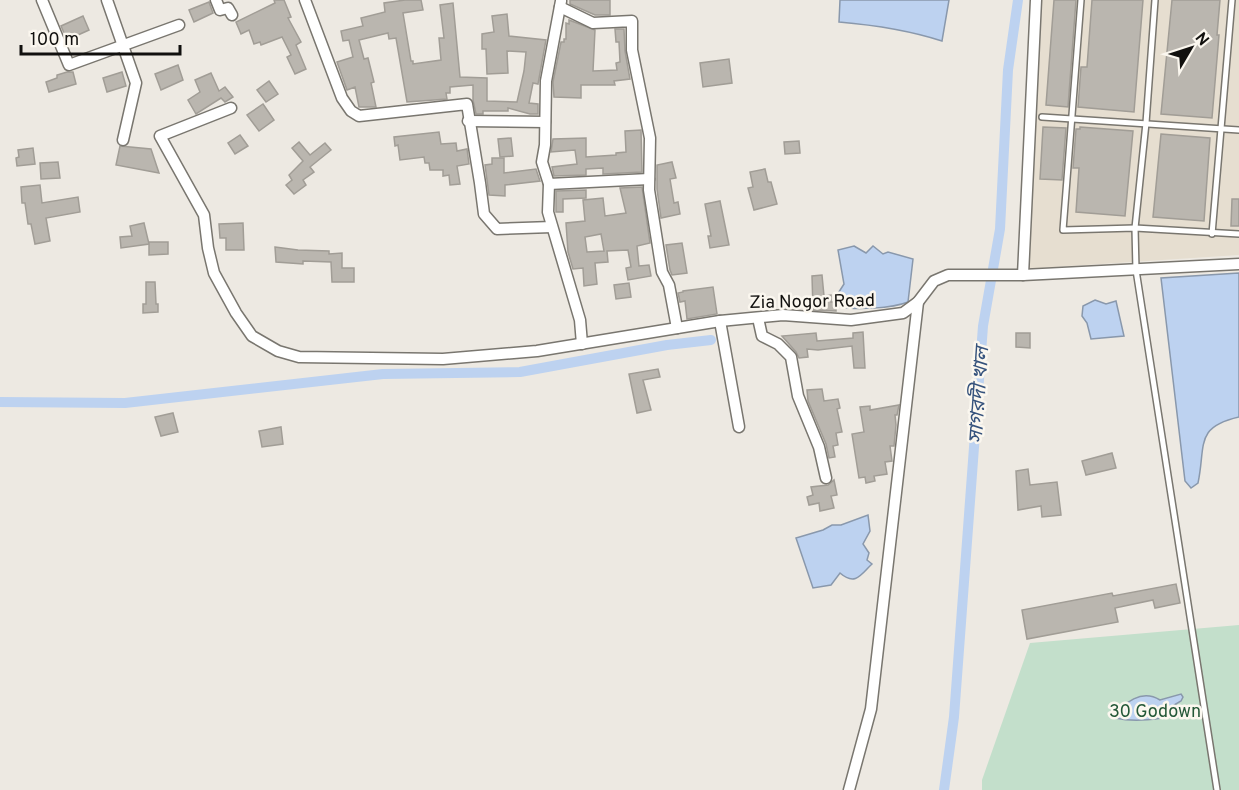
<svg xmlns="http://www.w3.org/2000/svg" width="1239" height="790" font-family="Overpass,'Noto Sans Bengali',sans-serif">
<rect width="100%" height="100%" fill="#ede9e2"/>
<!-- built -->
<polygon fill="#e6ded0" points="1041,0 1239,0 1239,255 1024,269"/>
<!-- green -->
<polygon fill="#c3dfcb" points="1239,625 1239,790 982,790 982,780 1030,643"/>
<!-- water -->
<g fill="#bdd2f0" stroke="#8998ac" stroke-width="1.5">
<path d="M840,0H949L942,41C908,30 874,25 839,22Z"/>
<path d="M854,246L866,253L873,246L883,254L888,252L913,259L908,302C893,308 854,311 839,306L837,295L844,284L838,250Z"/>
<path d="M1239,273V417C1194,427 1206,446 1198,483L1191,488L1185,481L1161,278Z"/>
<polygon points="1095,300 1106,304 1116,301 1124,336 1091,339 1087,323 1082,316 1083,306"/>
<path d="M868,515L870,531L863,544L869,553L867,560L872,564C862,573 856,587 840,573L831,585L813,588L796,538L823,530L832,525H841Z"/>
<path d="M1181,694L1183,697L1181,701L1174,705L1168,717C1150,720 1133,722 1115,718C1123,702 1142,689 1160,700Z"/>
</g>
<g fill="none" stroke-linecap="round" stroke-linejoin="round">
<!-- canal -->
<g stroke="#bdd2f0" stroke-width="10">
<polyline points="0,402 125,403 383,374 520,372 667,345 711,340"/>
<polyline points="944,790 954,717 983,326 1000,229 1008,70 1018,0"/>
</g>
</g>
<!-- building -->
<g fill="#bab6af" stroke="#a19d96" stroke-width="1.5" fill-rule="evenodd">
<polygon points="274,0 284,0 291,17 288,18 301,42 296,45 306,69 295,74 287,57 291,55 282,37 261,45 260,42 254,44 249,30 241,34 236,22 275,3"/>
<polygon points="405,0 421,0 423,10 403,13 411,61 413,61 413,64 441,60 439,38 444,38 440,5 453,3 460,77 487,78 487,101 517,102 524,71 526,52 507,51 508,73 487,74 486,49 482,49 482,34 494,32 492,16 507,14 509,36 546,40 538,84 533,83 529,103 538,104 538,114 530,114 508,108 508,111 483,111 483,114 476,114 473,100 473,85 450,87 450,93 446,93 447,99 407,102 396,38 389,39 388,33 359,40 364,59 368,58 374,82 371,83 376,107 359,107 355,87 347,90 337,62 353,57 349,40 343,41 341,31 363,26 361,18 385,12 384,3"/>
<polygon points="570,0 610,0 610,15 595,15 570,4"/>
<polygon points="1054,0 1076,0 1068,107 1046,105"/>
<polygon points="1092,0 1143,0 1134,112 1078,107 1081,67 1087,67"/>
<polygon points="1172,0 1220,0 1217,35 1219,35 1212,118 1161,114"/>
<polygon points="209,2 213,13 194,22 189,10"/>
<polygon points="83,16 89,30 67,40 61,26"/>
<polygon points="569,20 595,30 593,71 617,70 616,63 620,62 619,42 616,42 615,29 624,29 625,51 630,79 614,81 615,85 581,85 581,98 554,97 553,82 561,42 564,42 564,39 566,39 566,23 569,24"/>
<polygon points="729,59 732,83 703,87 700,63"/>
<polygon points="178,65 183,80 161,90 155,74"/>
<polygon points="67,72 73,72 76,84 49,92 46,82 57,78 57,75"/>
<polygon points="122,72 126,86 107,92 103,78"/>
<polygon points="211,73 219,91 225,87 233,97 225,102 221,98 196,114 188,100 200,92 195,80"/>
<polygon points="269,81 278,94 266,102 257,90"/>
<polygon points="263,104 274,120 259,131 247,115"/>
<polygon points="1043,127 1066,128 1062,180 1040,179"/>
<polygon points="1080,127 1133,131 1125,216 1076,212 1079,168 1073,168 1076,129 1080,129"/>
<polygon points="641,130 642,172 603,174 603,168 586,169 586,175 554,176 552,167 577,164 575,150 551,152 553,139 586,138 586,157 616,155 616,153 626,152 625,131"/>
<polygon points="439,132 441,144 456,143 457,151 467,149 469,164 457,166 460,184 450,185 449,175 443,176 443,170 430,170 429,163 425,163 424,157 400,160 398,145 395,146 394,137"/>
<polygon points="1161,134 1210,138 1204,221 1153,217"/>
<polygon points="240,135 248,146 235,154 228,143"/>
<polygon points="511,138 513,156 500,157 498,139"/>
<polygon points="799,141 800,153 785,154 784,142"/>
<polygon points="299,142 310,155 325,143 331,150 310,167 314,172 303,180 306,185 294,194 286,185 292,180 289,175 303,161 292,148"/>
<polygon points="120,146 151,149 159,173 116,165"/>
<polygon points="33,148 35,164 17,166 16,158 19,157 18,150"/>
<polygon points="492,158 504,158 504,173 536,169 540,181 505,185 505,196 489,195 485,165 492,164"/>
<polygon points="58,162 60,178 41,179 40,163"/>
<polygon points="672,162 676,178 670,179 674,203 678,202 680,214 661,218 657,189 657,165"/>
<polygon points="765,169 768,182 771,182 777,204 754,210 748,188 753,187 750,172"/>
<polygon points="40,185 42,203 78,197 80,212 46,218 50,241 35,244 31,224 28,224 25,203 22,203 21,187"/>
<path d="M642,187L650,243L637,246L639,266L649,265L651,276L628,280L626,268L631,267L628,250L607,251L608,262L595,263L597,284L584,286L583,268L573,269L568,252L566,223L585,221L583,200L603,198L605,216L626,213L620,188ZM601,234L604,251L587,252L585,237Z"/>
<polygon points="586,190 586,198 563,199 563,212 556,212 556,191"/>
<polygon points="1232,199 1239,199 1239,226 1231,226"/>
<polygon points="720,201 729,245 710,248 708,236 711,236 705,204"/>
<polygon points="144,223 149,244 121,248 120,237 132,236 130,226"/>
<polygon points="243,223 244,250 226,250 226,238 220,238 219,224"/>
<polygon points="149,242 168,242 168,254 149,255"/>
<polygon points="682,243 687,273 672,275 670,270 666,245"/>
<polygon points="275,247 298,250 329,251 329,254 342,253 342,268 354,268 354,282 332,282 331,262 303,261 303,264 276,262"/>
<polygon points="822,275 824,296 831,295 831,302 836,302 836,311 813,310 812,276"/>
<polygon points="146,282 155,282 156,304 158,304 158,312 143,313 143,304 146,304"/>
<polygon points="629,283 631,297 616,299 614,285"/>
<polygon points="713,287 717,314 687,319 685,301 680,302 678,293 683,292 683,291"/>
<polygon points="863,332 865,368 854,368 852,346 818,350 807,349 808,357 799,358 796,352 782,336 816,333 817,341 853,338 853,333"/>
<polygon points="1016,333 1030,333 1030,348 1016,347"/>
<polygon points="658,369 660,377 643,380 651,410 637,413 629,374"/>
<polygon points="822,389 824,401 838,399 840,408 837,409 842,432 836,433 838,445 833,446 835,457 829,458 826,444 808,401 807,390"/>
<polygon points="899,405 897,415 895,415 896,425 894,446 890,446 892,461 885,462 887,474 874,476 875,481 866,483 865,477 859,478 852,434 864,432 860,407 870,406 870,410"/>
<polygon points="173,413 178,432 161,436 155,417"/>
<polygon points="281,427 283,444 262,447 259,431"/>
<polygon points="1112,453 1116,468 1086,475 1082,461"/>
<polygon points="1028,469 1030,485 1057,482 1061,515 1042,517 1041,506 1018,510 1016,471"/>
<polygon points="834,480 837,495 831,496 834,508 820,511 819,503 809,505 807,497 813,495 811,487 828,485"/>
<polygon points="1176,584 1180,603 1155,608 1153,600 1115,608 1118,622 1027,639 1022,610 1112,593 1113,596"/>
</g>
<g fill="none" stroke-linecap="round" stroke-linejoin="round">
<defs>
<g id="lane">
<polyline points="1081,0 1063,230 1135,228 1239,234"/>
<polyline points="1155,0 1146,123 1135,228 1136,270 1217,790"/>
<polyline points="1042,117 1239,130"/>
<polyline points="1212,234 1232,0"/>
</g>
<g id="street">
<polyline points="42,0 69,65 179,25"/>
<polyline points="107,0 136,83 123,140"/>
<polyline points="216,0 220,10 228,8 232,15"/>
<polyline points="305,0 342,98 351,111 359,116 467,104 480,183 484,214 497,229 552,227"/>
<polyline points="561,1 546,81 545,145 542,162 549,184 548,212 580,320 582,344"/>
<polyline points="560,7 593,23 632,21 632,50 650,138 649,190 662,272 669,285 677,328"/>
<polyline points="231,108 160,136 204,215 208,248 214,273 236,313 252,336 278,351 299,357 443,359 537,351 720,321 783,315 851,320 903,313 918,302 934,281 948,275 1023,275 1239,264"/>
<polyline points="468,121 545,122"/>
<polyline points="549,184 649,179"/>
<polyline points="1023,275 1036,0"/>
<polyline points="758,318 762,336 778,344 791,357 798,396 819,447 826,478"/>
<polyline points="720,321 739,427"/>
<polyline points="849,790 871,709 918,302"/>
</g>
</defs>
<!-- lane casing -->
<use href="#lane" stroke="#79766f" stroke-width="8"/>
<!-- street casing -->
<use href="#street" stroke="#79766f" stroke-width="13"/>
<!-- lane -->
<use href="#lane" stroke="#fff" stroke-width="5"/>
<!-- street -->
<use href="#street" stroke="#fff" stroke-width="10"/>
</g>
<g text-anchor="middle" stroke-width="5" stroke-linejoin="round" paint-order="stroke">
<!-- street labels -->
<g font-size="18" fill="#11100e" stroke="#fbf7ef">
<text transform="translate(812 301) rotate(-1)" y="6">Zia Nogor Road</text>
</g>
<!-- park labels -->
<g font-size="18" fill="#245838" stroke="#fbf7ef">
<text x="1155" y="717">30 Godown</text>
</g>
<!-- water labels -->
<g font-size="20" font-style="italic" fill="#35527c" stroke="#fbf7ef">
<text transform="translate(978 395) rotate(-86)" y="7">সাগরদী খাল</text>
</g>
</g>
<!-- north arrow -->
<g transform="translate(1191 48) rotate(51)" stroke="#fbf7ef" stroke-width="4.5" paint-order="stroke">
<path d="M0-4.5L10 22L0 15L-10 22Z" fill="#11100e"/>
<text y="-9" font-size="16" font-weight="bold" text-anchor="middle" fill="#11100e">N</text>
</g>
<!-- scale -->
<path d="M21 45v9h159v-9" fill="none" stroke="#11100e" stroke-width="3"/>
<text x="30" y="45" font-size="18" fill="#11100e" stroke="#fbf7ef" stroke-width="4.5" paint-order="stroke">100 m</text>
</svg>
